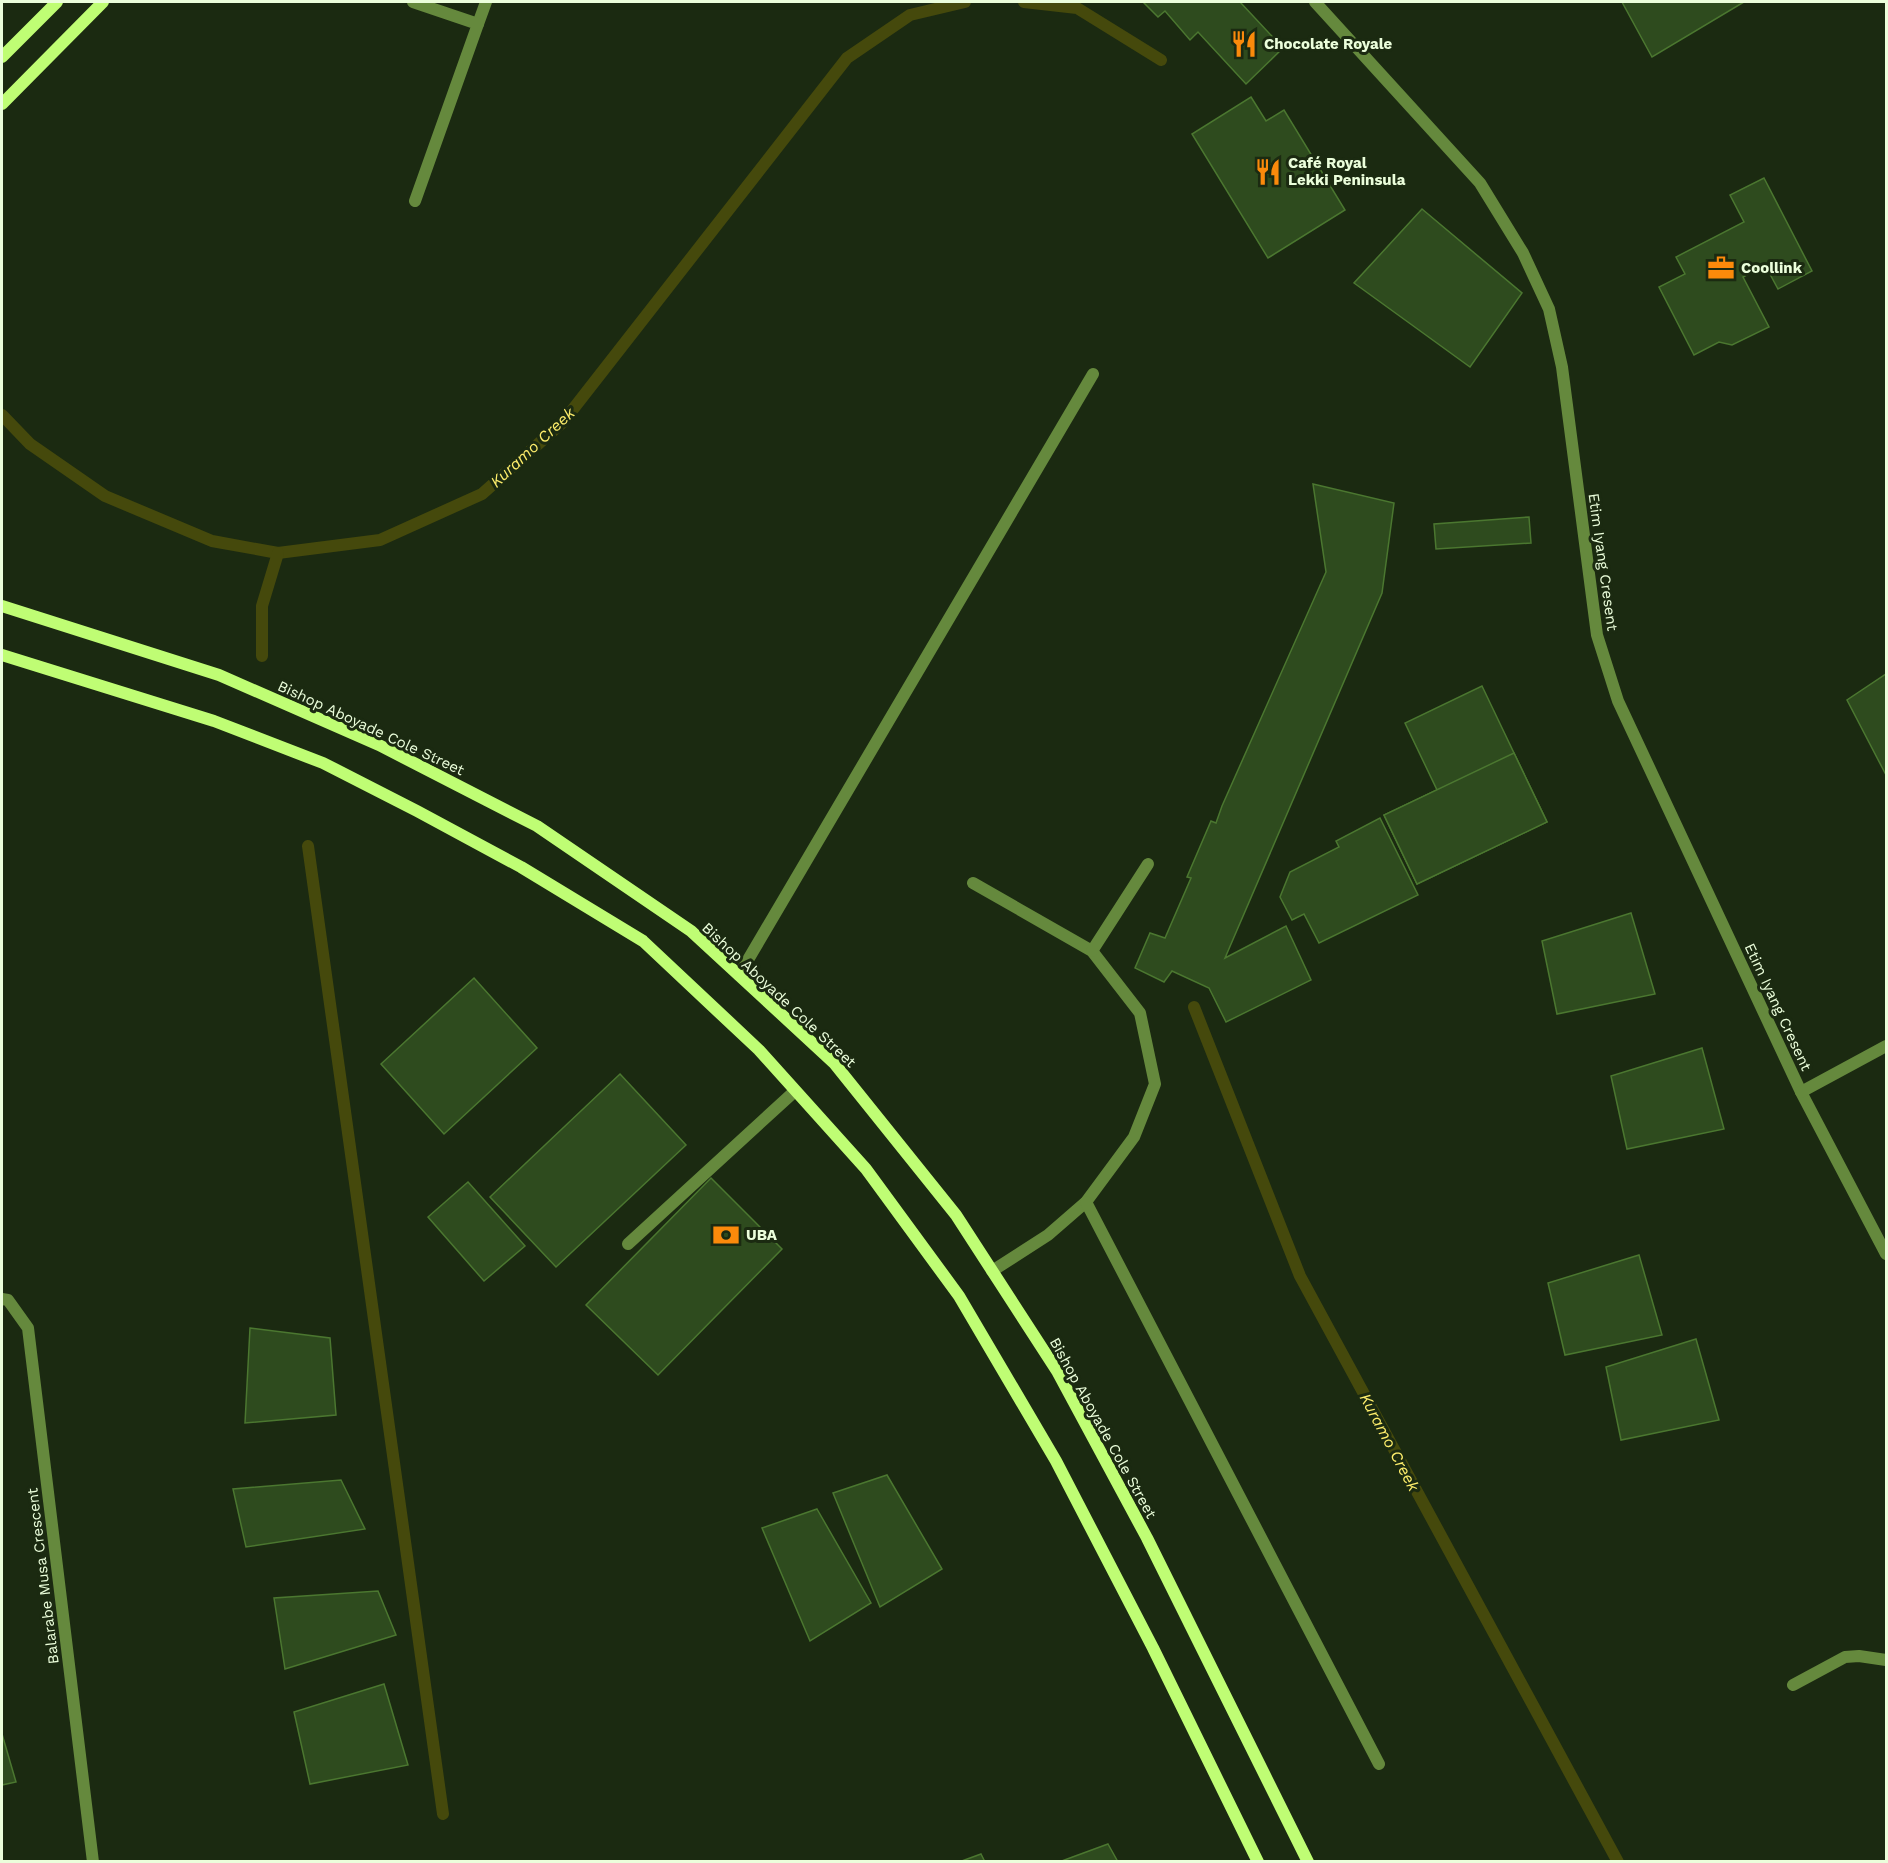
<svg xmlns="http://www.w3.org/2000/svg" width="1888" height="1863" font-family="'Work Sans',sans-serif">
<rect width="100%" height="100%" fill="#1b2a11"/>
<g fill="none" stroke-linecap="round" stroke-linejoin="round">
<!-- stream -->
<g stroke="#45490c" stroke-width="12">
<polyline points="1024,2 1077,8 1161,60"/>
<polyline points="2,415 30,444 105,496 212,541 278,553 380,540 482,494 563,422 847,58 910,15 965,2"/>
<polyline points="262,656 262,606 278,553"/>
<polyline points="308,846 443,1814"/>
<polyline points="1194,1007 1300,1276 1618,1862"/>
</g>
</g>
<!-- building -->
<g fill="#2e4b1e" stroke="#4b7730" stroke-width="1.5">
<polygon points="1143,2 1240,2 1283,48 1246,84 1198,32 1190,40 1165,11 1158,17"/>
<polygon points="1622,2 1744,2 1652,57"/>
<polygon points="1251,97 1266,121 1284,110 1345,210 1268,258 1192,134"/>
<polygon points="1764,178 1812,271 1778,289 1765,265 1743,277 1769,327 1732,345 1719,342 1694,355 1659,287 1685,274 1676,257 1744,222 1730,195"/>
<polygon points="1422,209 1522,293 1470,367 1354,283"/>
<polygon points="1313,484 1394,503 1382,593 1225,958 1286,926 1311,980 1226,1022 1209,988 1172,971 1164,982 1135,968 1150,933 1165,938 1191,878 1187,877 1211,821 1216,823 1222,806 1326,572"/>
<polygon points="1529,517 1531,543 1436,549 1434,524"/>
<polygon points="1886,674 1886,775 1847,700"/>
<polygon points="1482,686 1547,822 1417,884 1384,815 1437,790 1405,723"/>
<polygon points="1514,753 1547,822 1417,884 1384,815"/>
<polygon points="1380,818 1418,895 1319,943 1304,914 1292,920 1280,897 1290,872 1339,847 1336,841"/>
<polygon points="1631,913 1655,994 1557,1014 1542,941"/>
<polygon points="474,978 537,1048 444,1134 381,1064"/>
<polygon points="1702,1048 1724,1129 1627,1149 1611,1076"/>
<polygon points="620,1074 686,1145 556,1267 490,1197"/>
<polygon points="711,1178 782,1249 658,1375 586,1305"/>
<polygon points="468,1182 525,1246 484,1281 428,1217"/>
<polygon points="1639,1255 1662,1335 1565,1355 1548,1283"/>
<polygon points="250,1328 330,1338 336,1415 245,1423"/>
<polygon points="1696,1339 1719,1420 1621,1440 1606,1367"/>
<polygon points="887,1475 942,1569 880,1607 833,1493"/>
<polygon points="341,1480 365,1529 246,1547 233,1489"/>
<polygon points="817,1509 871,1603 810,1641 762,1528"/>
<polygon points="378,1591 396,1635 285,1669 274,1598"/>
<polygon points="384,1684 408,1765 310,1784 294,1712"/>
<polygon points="2,1734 16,1782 2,1785"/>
<polygon points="1108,1844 1118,1862 1059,1862"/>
<polygon points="981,1854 985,1862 959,1862"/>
</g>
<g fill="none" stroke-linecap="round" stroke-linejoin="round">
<!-- lane -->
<g stroke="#65893d" stroke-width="12">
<polyline points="478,24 486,2"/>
<polyline points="973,883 1092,951 1140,1013 1155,1084 1134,1137 1086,1202 1048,1235 992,1271"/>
<polyline points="1092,951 1148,864"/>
<polyline points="1086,1202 1379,1764"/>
<polyline points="628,1244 795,1091"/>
<polyline points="1793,1685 1845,1657 1859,1656 1886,1660"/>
</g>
<!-- street -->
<g stroke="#65893d" stroke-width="12">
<polyline points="413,2 478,24 415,201"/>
<polyline points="1315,2 1480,183 1523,253 1549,309 1562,367 1597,635 1618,701 1801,1092 1886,1254"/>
<polyline points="739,975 1093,374"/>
<polyline points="1801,1092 1886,1046"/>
<polyline points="2,1299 8,1300 28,1328 93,1862"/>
</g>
<!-- secondary -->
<g stroke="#bffd74" stroke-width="12">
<polyline points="2,57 57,2"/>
<polyline points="2,104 103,2"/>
<polyline points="2,606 219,675 379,745 537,826 691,931 834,1063 956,1215 1057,1371 1147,1538 1308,1862"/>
<polyline points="2,655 214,721 323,763 417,811 521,867 643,941 759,1050 866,1169 959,1296 1056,1461 1153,1648 1258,1862"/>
</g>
</g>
<!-- icons -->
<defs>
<symbol id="restaurant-bare" viewBox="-9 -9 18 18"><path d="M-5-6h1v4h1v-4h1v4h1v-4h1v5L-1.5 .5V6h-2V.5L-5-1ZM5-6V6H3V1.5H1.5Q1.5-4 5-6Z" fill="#fb8a0b" stroke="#1b2a11" stroke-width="2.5" paint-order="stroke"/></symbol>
<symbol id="office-bare" viewBox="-9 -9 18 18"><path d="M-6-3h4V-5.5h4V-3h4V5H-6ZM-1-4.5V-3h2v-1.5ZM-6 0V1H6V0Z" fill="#fb8a0b" stroke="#1b2a11" stroke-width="2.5" paint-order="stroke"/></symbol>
<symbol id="bank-bare" viewBox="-9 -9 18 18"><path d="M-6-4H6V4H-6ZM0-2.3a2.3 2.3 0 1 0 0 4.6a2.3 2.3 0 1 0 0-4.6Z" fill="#fb8a0b" stroke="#1b2a11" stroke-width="2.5" paint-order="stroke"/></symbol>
</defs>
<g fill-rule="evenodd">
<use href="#restaurant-bare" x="1225" y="25" width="38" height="38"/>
<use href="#restaurant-bare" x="1249" y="153" width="38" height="38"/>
<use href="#office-bare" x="1702" y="249" width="38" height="38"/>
<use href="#bank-bare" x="707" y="1216" width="38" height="38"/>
</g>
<g text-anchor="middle" stroke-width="6" stroke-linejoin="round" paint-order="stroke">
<!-- poi labels -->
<g font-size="15" font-weight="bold" fill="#ebfedb" stroke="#1b2a11" text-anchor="start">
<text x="1264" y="49">Chocolate Royale</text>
<text x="1288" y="168">Café Royal<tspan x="1288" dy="17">Lekki Peninsula</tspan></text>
<text x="1741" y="273">Coollink</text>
<text x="746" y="1240">UBA</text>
</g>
<!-- street labels -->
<g font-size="15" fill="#ebfedb" stroke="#1b2a11">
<text transform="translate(1603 562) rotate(82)" y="5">Etim Iyang Cresent</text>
<text transform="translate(371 728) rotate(25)" y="5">Bishop Aboyade Cole Street</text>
<text transform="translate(779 995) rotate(43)" y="5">Bishop Aboyade Cole Street</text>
<text transform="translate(1778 1007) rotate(65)" y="5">Etim Iyang Cresent</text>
<text transform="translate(1103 1428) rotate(61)" y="5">Bishop Aboyade Cole Street</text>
<text transform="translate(43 1576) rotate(-97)" y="5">Balarabe Musa Crescent</text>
</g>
<!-- water labels -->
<g font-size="16" font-style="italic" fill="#fded6b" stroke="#1b2a11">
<text transform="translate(532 447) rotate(-43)" y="6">Kuramo Creek</text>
<text transform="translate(1390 1442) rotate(62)" y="6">Kuramo Creek</text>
</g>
</g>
<!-- border -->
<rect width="1888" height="1863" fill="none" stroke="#ebfedb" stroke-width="6"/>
</svg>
